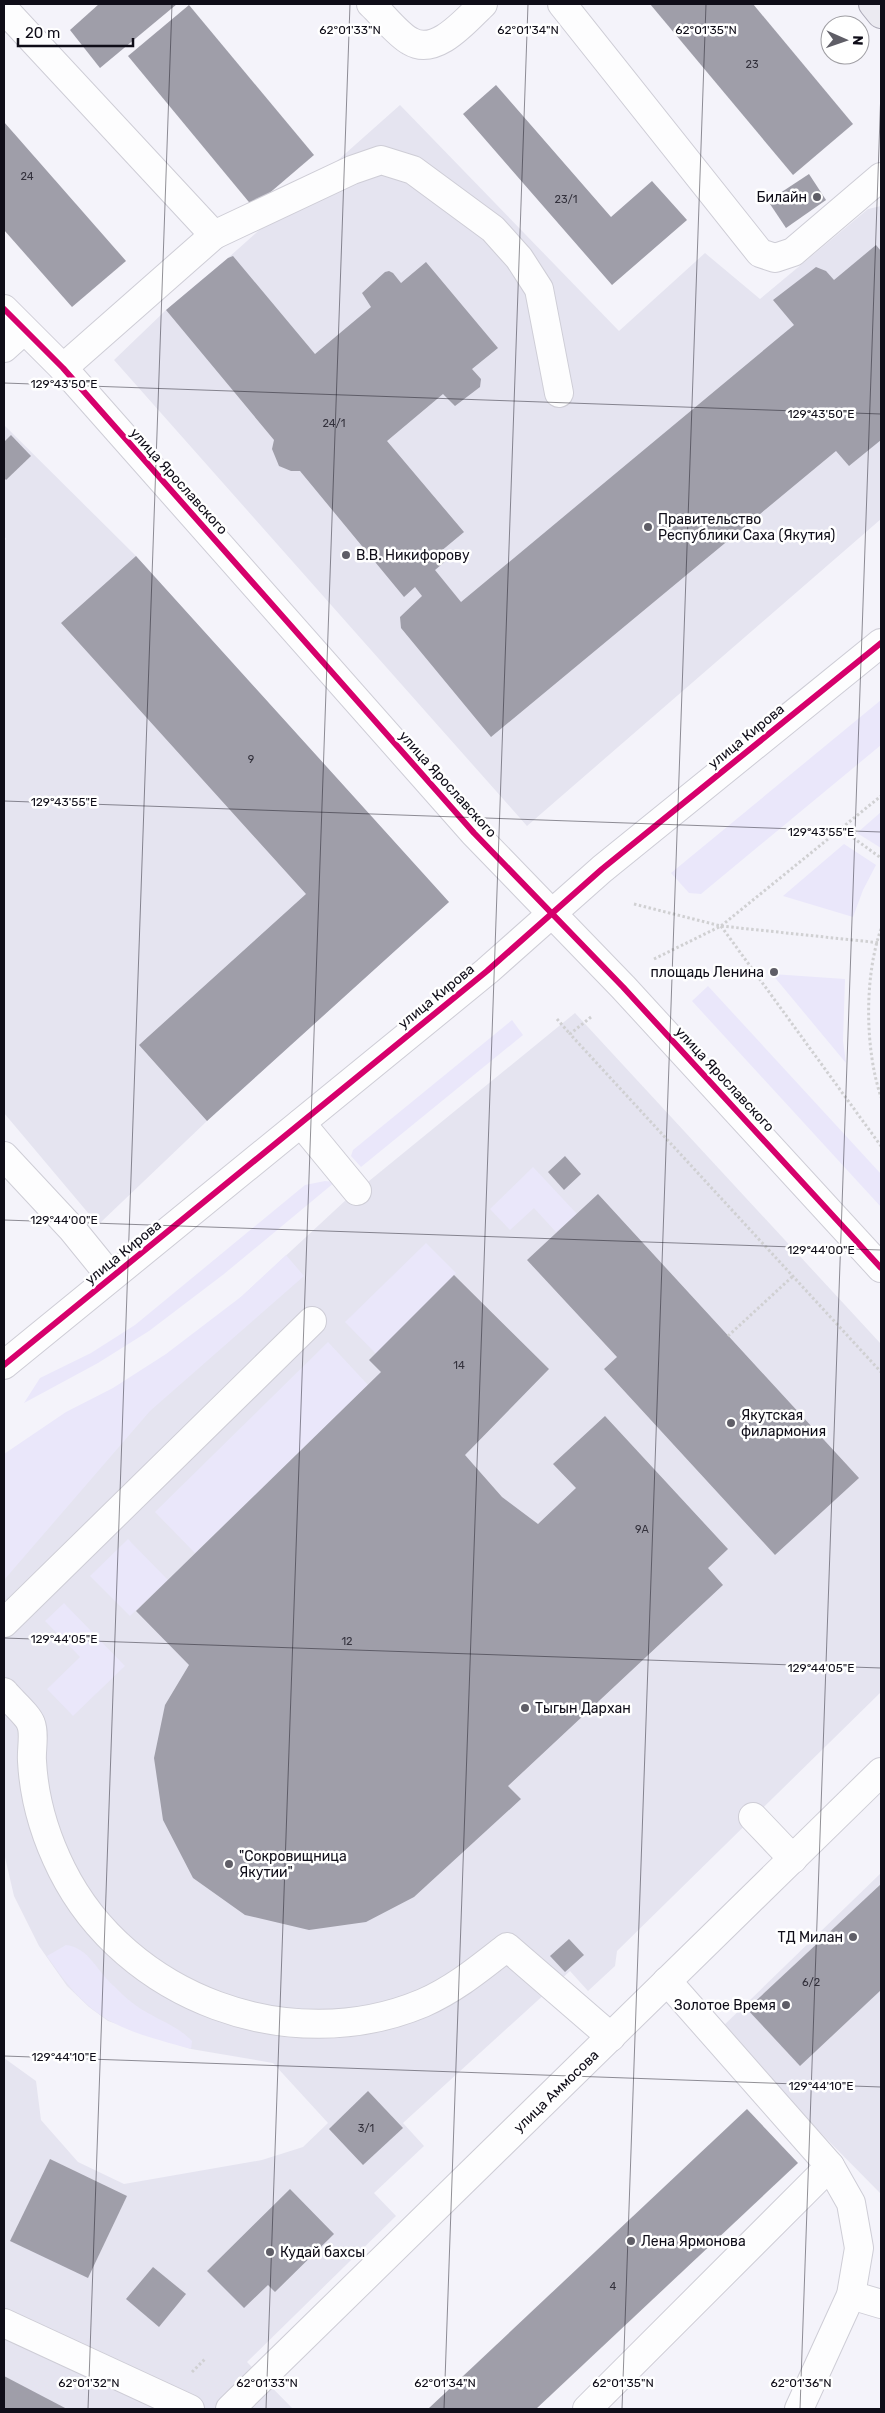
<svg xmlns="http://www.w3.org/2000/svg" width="885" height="2413" font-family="Rubik,sans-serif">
<rect width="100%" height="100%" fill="#f4f3fa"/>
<!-- built -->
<g fill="#e5e4f0">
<polygon points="400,105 619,331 705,253 760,299 868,209 881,206 881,519 527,826 114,360 166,310 228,258"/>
<polygon points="4,425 136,556 449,902 207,1121 100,1223 89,1214 4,1113 4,541 6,539 4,536"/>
<polygon points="575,1013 881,1344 881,1692 617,1951 615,1966 588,1991 570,1971 403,2123 424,2146 374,2193 396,2216 247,2362 293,2409 4,2409 4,2058 36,2081 41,2120 78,2162 124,2184 262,2160 303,2147 328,2123 273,2063 191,2049 108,2021 89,2007 67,1986 39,1946 14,1896 4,1853 4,1517 347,1199"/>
<polygon points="881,1873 881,2194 719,2030"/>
</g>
<!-- green -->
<g fill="#eae7fa">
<polygon points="881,700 881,745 701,894 689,893 671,873"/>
<polygon points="881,812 881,848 857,833"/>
<polygon points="844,844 876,865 863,890 853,917 783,896"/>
<polygon points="772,974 845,979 843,1041 846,1063"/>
<polygon points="708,986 881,1174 881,1207 692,1001"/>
<polygon points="512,1020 523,1035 361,1167 351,1156 353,1150"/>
<polygon points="533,1167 577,1214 556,1232 534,1208 510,1230 490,1209"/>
<polygon points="325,1181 335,1182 224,1274 149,1331 98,1363 24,1403 40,1378 91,1353 135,1325 305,1185"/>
<polygon points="426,1243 456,1273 376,1354 345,1322"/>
<polygon points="286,1255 304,1276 150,1411 4,1580 4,1454 66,1412 113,1388 166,1354 242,1296"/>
<polygon points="328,1342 368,1385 195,1553 155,1512"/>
<polygon points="128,1539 168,1580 130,1616 90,1576"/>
<polygon points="64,1603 125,1666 73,1716 47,1689 80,1657 45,1621"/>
<path d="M66,1945C90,1948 97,1972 114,1986C120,1992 127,1999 134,2004C153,2019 175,2023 192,2041L191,2049C118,2029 91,2022 47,1956Z"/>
</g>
<!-- building -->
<g fill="#9f9ea9">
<polygon points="99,4 177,4 100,68 70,30"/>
<polygon points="650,4 753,4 853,124 793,175"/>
<polygon points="189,5 314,155 253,207 128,56"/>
<polygon points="496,85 611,217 652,181 687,220 612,285 463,114"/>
<polygon points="4,122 126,261 72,307 4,230"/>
<polygon points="809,174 826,200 786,228 768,201"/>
<polygon points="876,245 881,251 881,440 849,466 836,451 491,737 401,628 400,617 422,596 415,587 404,597 300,471 291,471 279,466 272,449 274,440 166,310 228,258 233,256 315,354 371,307 362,293 385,272 389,271 393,273 401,283 426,262 498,348 472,369 481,379 480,387 455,406 443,394 387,441 464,532 440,552 447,560 435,570 461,602 794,325 773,300 816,267 826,271 834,280"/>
<polygon points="11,435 31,456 6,480 4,478 4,442"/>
<polygon points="136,556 449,902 207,1121 139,1045 306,894 61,623"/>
<polygon points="565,1156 581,1174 564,1190 548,1172"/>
<polygon points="598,1194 859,1478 775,1555 604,1369 617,1357 527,1260"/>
<polygon points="454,1275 549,1369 465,1455 502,1497 538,1524 576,1488 553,1464 605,1416 728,1549 708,1568 723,1585 508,1786 521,1799 414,1897 366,1922 309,1930 245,1915 193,1878 163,1820 154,1758 165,1705 189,1665 136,1611 381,1372 369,1360"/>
<polygon points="881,1884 881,1990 800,2066 747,2009"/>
<polygon points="569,1939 584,1955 565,1972 550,1956"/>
<polygon points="368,2091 403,2128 363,2165 329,2129"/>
<polygon points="747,2109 798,2163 536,2409 428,2409"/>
<polygon points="50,2159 127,2196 88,2278 10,2241"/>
<polygon points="290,2189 334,2234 275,2292 268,2285 244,2308 207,2271"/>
<polygon points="153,2267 186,2294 159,2327 126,2299"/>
<polygon points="4,2376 67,2409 4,2409"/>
</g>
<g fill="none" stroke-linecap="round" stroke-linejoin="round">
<defs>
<g id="minor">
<path d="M371,4C382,14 397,34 410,41C436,57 466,20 483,4"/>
<polyline points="562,4 760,253 775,258 793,252 881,177"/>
<polyline points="4,9 214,235 63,368"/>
<polyline points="214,235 352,170 381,160 413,170 493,229 519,258 539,289 559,393"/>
<polyline points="4,309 63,368 474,833 623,987 881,1268"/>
<polyline points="4,348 24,330"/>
<polyline points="301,1123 357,1191"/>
<polyline points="4,1156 72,1229 111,1277"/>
<polyline points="4,1365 487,971 602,869 881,643"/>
<polyline points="4,1623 312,1321"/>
<path d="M4,1692C10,1700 28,1715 31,1724C35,1734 31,1751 32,1761C34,1799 45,1836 62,1870C126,1998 290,2059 423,2003C455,1989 480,1968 507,1947L611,2037"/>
<polyline points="753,1817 793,1859"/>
<polyline points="667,1981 830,2166 851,2203 859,2248 851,2295 799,2409"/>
<polyline points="851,2295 881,2304"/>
<polyline points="4,2323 190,2409"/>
<polyline points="230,2409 881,1772"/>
<polyline points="587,2409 830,2166"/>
</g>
<polyline id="major" points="873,4 881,14"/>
</defs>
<!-- minor casing -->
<use href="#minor" stroke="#cecdd6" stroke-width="30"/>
<!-- major casing -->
<use href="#major" stroke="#aba9b7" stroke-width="30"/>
<!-- path -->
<g stroke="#d0d0d2" stroke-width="3" stroke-dasharray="2.5 2.5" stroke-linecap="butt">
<polyline points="841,829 881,858"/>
<polyline points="634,904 721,926 881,796"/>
<polyline points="721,926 881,1146"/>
<path d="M881,929C864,977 865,1050 881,1097"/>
<polyline points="654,959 721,926 881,943"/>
<polyline points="591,1017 570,1034 881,1372"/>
<polyline points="557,1019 570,1034"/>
<polyline points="728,1336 793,1276"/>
<polyline points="192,2372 206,2358"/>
</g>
<!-- minor -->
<use href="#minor" stroke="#fdfdfe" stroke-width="28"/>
<!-- major -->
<use href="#major" stroke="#ebeaf1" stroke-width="28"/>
<defs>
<g id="cycleway">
<polyline points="4,309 63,368 474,833 623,987 881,1268"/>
<polyline points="4,1365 487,971 602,869 881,643"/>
</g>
</defs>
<!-- cycleway casing -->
<use href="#cycleway" stroke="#fff" stroke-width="9"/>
<!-- cycleway -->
<use href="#cycleway" stroke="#d6006c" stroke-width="6"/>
</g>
<!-- ticks -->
<path fill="none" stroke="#0f0d18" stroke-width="1" stroke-opacity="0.45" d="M4,383L881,414M4,801L881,832M4,1220L881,1250M4,1638L881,1668M4,2056L881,2087M88,2409L172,4M266,2409L350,4M444,2409L528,4M622,2409L706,4M800,2409L881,89"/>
<!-- markers -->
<g fill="#5f5e67" stroke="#fff" stroke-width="2">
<circle cx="817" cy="197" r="5"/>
<circle cx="648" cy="527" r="5"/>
<circle cx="346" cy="555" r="5"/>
<circle cx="774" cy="972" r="5"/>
<circle cx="731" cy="1423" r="5"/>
<circle cx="525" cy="1708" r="5"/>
<circle cx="229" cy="1864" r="5"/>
<circle cx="853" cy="1937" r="5"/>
<circle cx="786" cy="2005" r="5"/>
<circle cx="631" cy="2241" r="5"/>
<circle cx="270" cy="2252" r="5"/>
</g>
<g text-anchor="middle" stroke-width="5" stroke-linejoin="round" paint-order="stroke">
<!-- number labels -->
<g font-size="11" fill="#33313c">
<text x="752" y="68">23</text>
<text x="27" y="180">24</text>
<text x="566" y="203">23/1</text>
<text x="334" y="427">24/1</text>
<text x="251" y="763">9</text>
<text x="459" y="1369">14</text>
<text x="642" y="1533">9А</text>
<text x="347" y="1645">12</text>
<text x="811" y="1986">6/2</text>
<text x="366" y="2132">3/1</text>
<text x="613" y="2290">4</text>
</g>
<!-- poi labels -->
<g font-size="14" fill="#0f0d18" stroke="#fff" text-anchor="start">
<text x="807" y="202" text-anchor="end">Билайн</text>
<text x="658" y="524">Правительство<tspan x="658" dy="16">Республики Саха (Якутия)</tspan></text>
<text x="356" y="560">В.В. Никифорову</text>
<text x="764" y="977" text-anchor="end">площадь Ленина</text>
<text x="741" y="1420">Якутская<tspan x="741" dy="16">филармония</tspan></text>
<text x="535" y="1713">Тыгын Дархан</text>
<text x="239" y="1861">"Сокровищница<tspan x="239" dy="16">Якутии"</tspan></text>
<text x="843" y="1942" text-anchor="end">ТД Милан</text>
<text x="776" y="2010" text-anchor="end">Золотое Время</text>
<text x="641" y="2246">Лена Ярмонова</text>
<text x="280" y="2257">Кудай бахсы</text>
</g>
<!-- street labels -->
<g font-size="14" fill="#0f0d18" stroke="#fff">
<text transform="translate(179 481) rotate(48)" y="5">улица Ярославского</text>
<text transform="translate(746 736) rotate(-39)" y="5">улица Кирова</text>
<text transform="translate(448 784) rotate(48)" y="5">улица Ярославского</text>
<text transform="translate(436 996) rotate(-39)" y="5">улица Кирова</text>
<text transform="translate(725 1079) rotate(47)" y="5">улица Ярославского</text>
<text transform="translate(123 1252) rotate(-39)" y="5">улица Кирова</text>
<text transform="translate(556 2091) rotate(-44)" y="5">улица Аммосова</text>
</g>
</g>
<g font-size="12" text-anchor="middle" fill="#0f0d18" stroke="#fff" stroke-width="5" stroke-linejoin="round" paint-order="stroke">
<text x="350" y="34">62°01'33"N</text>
<text x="528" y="34">62°01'34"N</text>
<text x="706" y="34">62°01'35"N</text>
<text x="64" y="388">129°43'50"E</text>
<text x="821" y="418">129°43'50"E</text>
<text x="64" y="806">129°43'55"E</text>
<text x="821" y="836">129°43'55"E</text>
<text x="64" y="1224">129°44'00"E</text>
<text x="821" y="1254">129°44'00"E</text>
<text x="64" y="1643">129°44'05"E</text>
<text x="821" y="1672">129°44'05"E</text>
<text x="64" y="2061">129°44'10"E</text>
<text x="821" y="2090">129°44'10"E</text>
<text x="89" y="2387">62°01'32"N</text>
<text x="267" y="2387">62°01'33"N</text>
<text x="445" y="2387">62°01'34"N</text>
<text x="623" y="2387">62°01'35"N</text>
<text x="801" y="2387">62°01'36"N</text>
</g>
<!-- border -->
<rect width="885" height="2413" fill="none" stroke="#0f0d18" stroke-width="10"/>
<!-- north arrow -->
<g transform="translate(845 40) rotate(92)"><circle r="24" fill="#ffffff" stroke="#9f9ea3"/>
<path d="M0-4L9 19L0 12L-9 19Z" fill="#5f5e67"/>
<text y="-8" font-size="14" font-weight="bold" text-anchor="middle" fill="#0f0d18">N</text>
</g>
<!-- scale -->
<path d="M18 38v8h115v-8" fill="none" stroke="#0f0d18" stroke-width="2.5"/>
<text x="25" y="38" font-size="15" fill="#0f0d18" stroke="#ffffff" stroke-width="4" paint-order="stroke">20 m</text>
</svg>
